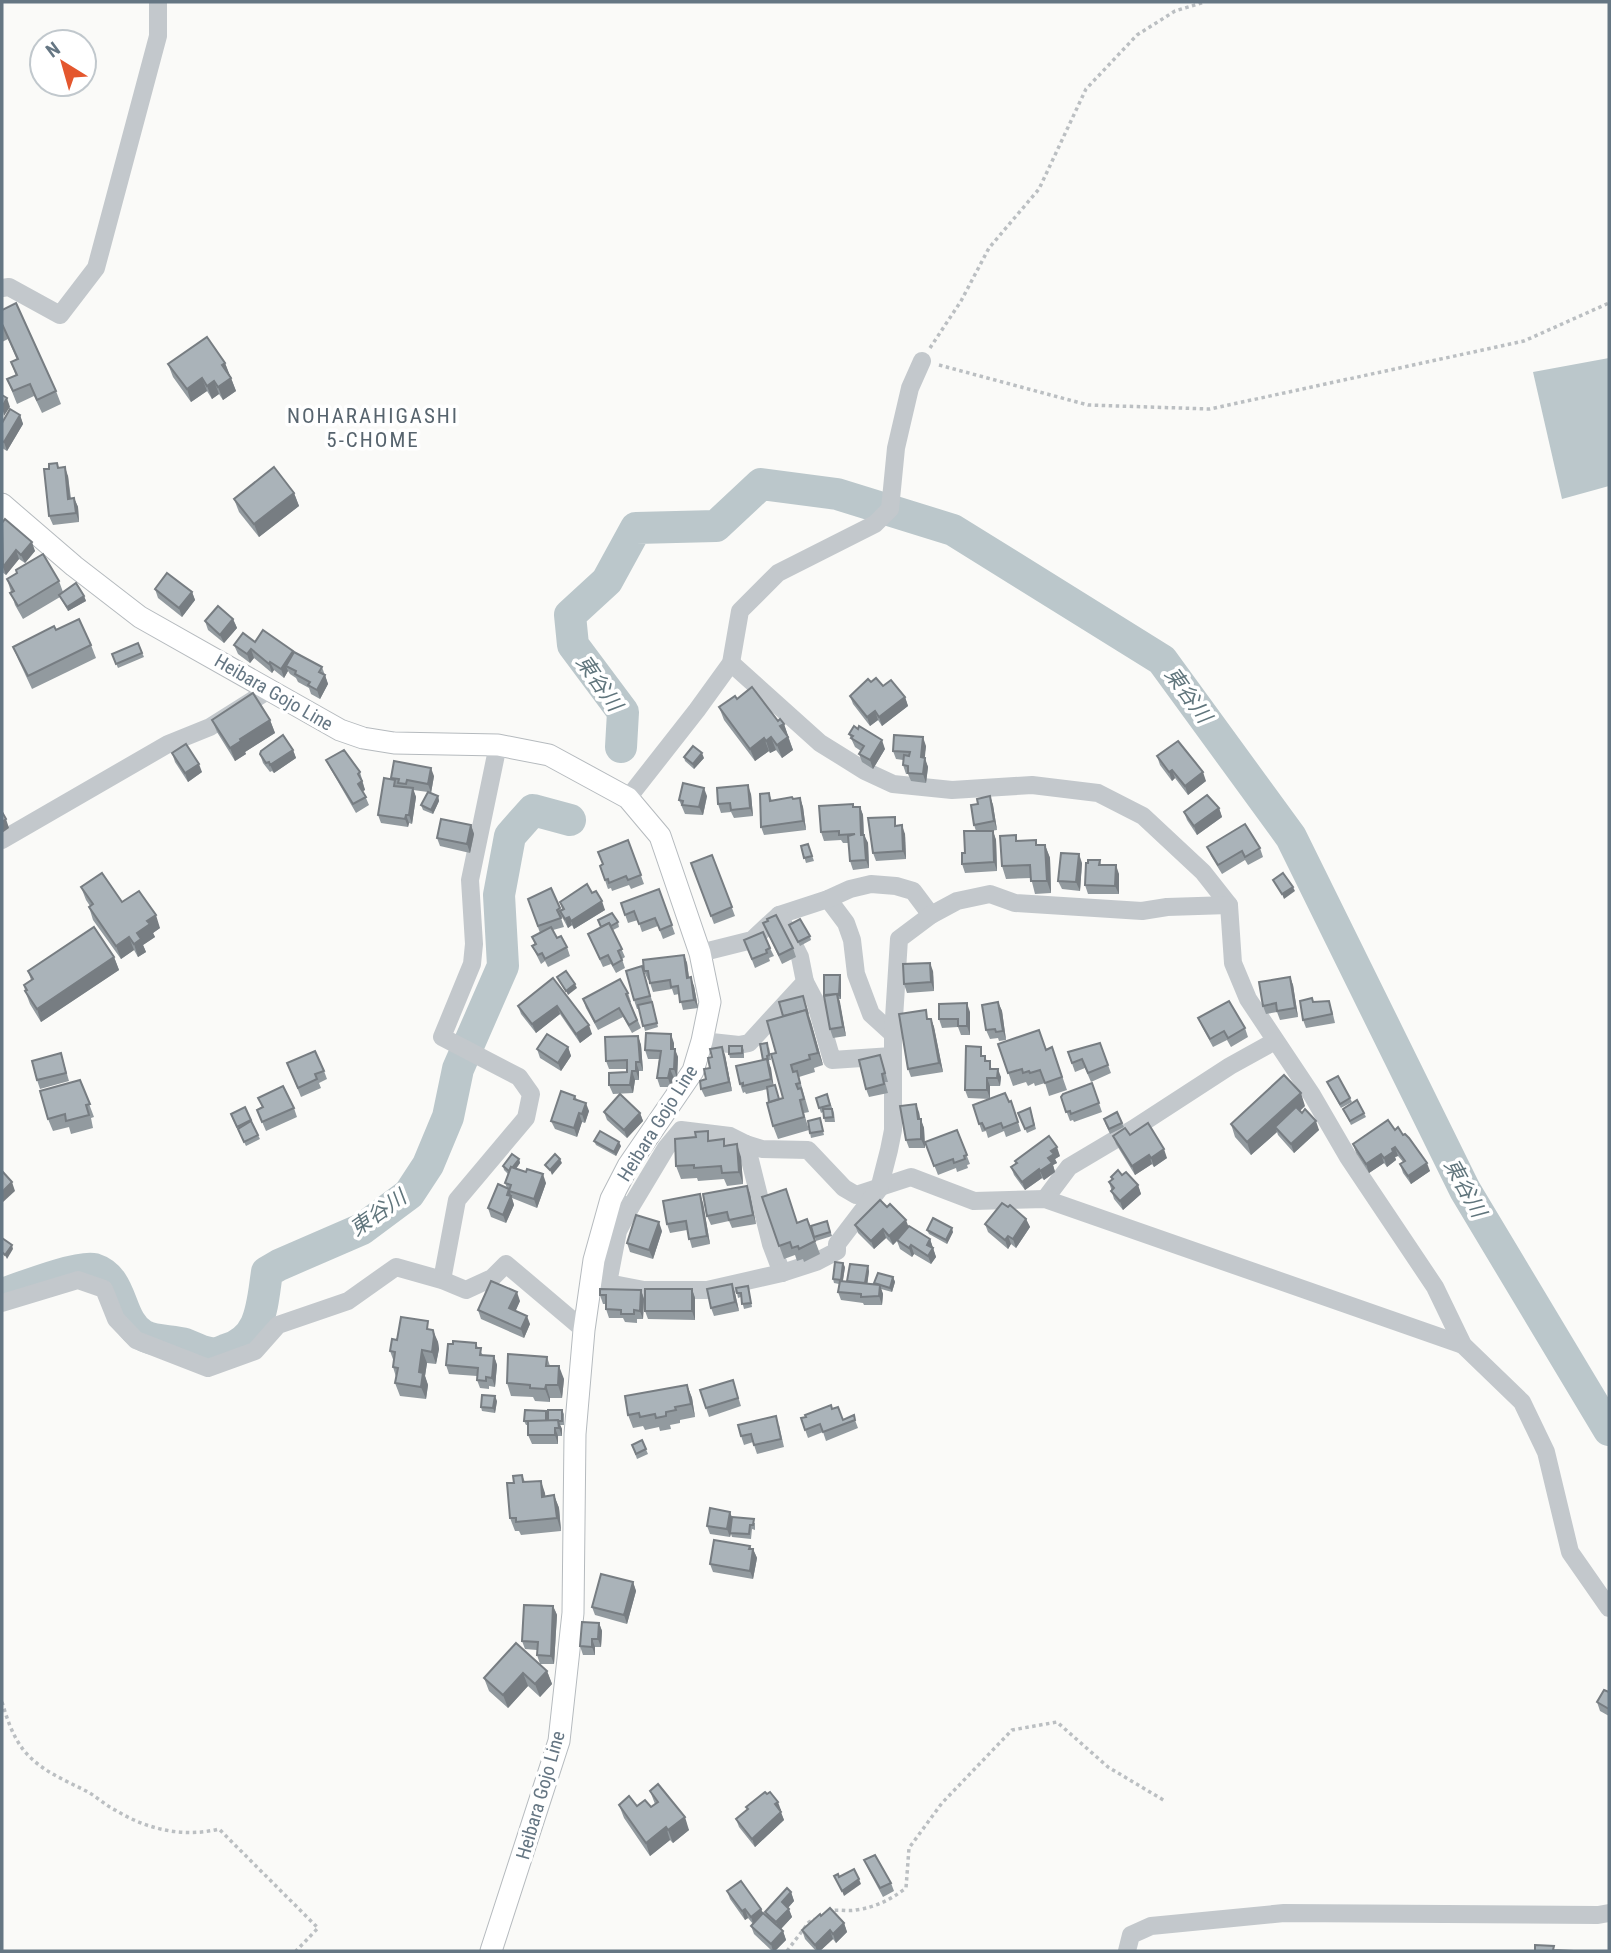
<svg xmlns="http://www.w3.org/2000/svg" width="1611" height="1953" font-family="'Roboto Condensed','Noto Sans JP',sans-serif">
<rect width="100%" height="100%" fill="#fafaf8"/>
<!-- water -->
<polygon fill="#bbc7cb" points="1609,358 1609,486 1562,499 1533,372"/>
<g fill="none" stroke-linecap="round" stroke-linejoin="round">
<!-- river -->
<g stroke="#bbc7cb" stroke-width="32">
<polyline points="621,747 623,712 573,645 570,615 607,581 636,528 716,526 761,484 837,494 953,530 1162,660 1291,837 1465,1190 1609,1430"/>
<path d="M2,1294C20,1288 79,1265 94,1269C125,1279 117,1320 143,1335C154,1342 173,1340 185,1344C193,1347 201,1352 210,1353C215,1354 220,1352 225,1350C262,1340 262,1305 267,1272L279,1265L362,1229L409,1194L428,1165L448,1117L458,1069L503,966L499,895L510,836L533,810L570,820"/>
</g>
<defs>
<polyline id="major" points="2,504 74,566 140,617 340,730 363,738 394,743 498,745 549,755 628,798 660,836 700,953 710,1002 702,1041 693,1071 628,1166 611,1199 594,1260 584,1330 575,1434 573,1613 559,1741 491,1951"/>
</defs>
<!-- major casing -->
<use href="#major" stroke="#b5babe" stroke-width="23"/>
<!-- path -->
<g stroke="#bbbfc2" stroke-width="3.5" stroke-dasharray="3.5 3.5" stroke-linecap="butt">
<polyline points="930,348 961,301 989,248 1039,189 1086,89 1137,35 1175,11 1205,2"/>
<polyline points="939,365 1088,405 1210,409 1524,341 1609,303"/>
<path d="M2,1702C8,1722 15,1744 32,1759C48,1774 69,1782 88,1792C97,1797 105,1805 115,1810C146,1829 183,1838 219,1829L318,1928L296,1951"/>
<path d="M828,1912C837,1908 846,1912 856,1910C876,1907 890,1900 906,1888L909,1848L942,1803L1012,1730L1057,1722L1108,1767L1165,1801"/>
<polyline points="787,1951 809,1922 815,1919"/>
</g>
<!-- minor -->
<g stroke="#c3c8cc" stroke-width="18">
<polyline points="2,288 9,287 60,315 96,268 158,36 158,2"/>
<polyline points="731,663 820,743 865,771 893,784 952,790 1032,785 1098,793 1143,816 1203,872 1229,905 1233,963 1248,999 1312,1095 1348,1157 1435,1287 1463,1345 1522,1402 1546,1452 1570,1552 1609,1608"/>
<polyline points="628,798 697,710 731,663 740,611 778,573 875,524 890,509 896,448 910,388 922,361"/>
<polyline points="2,840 168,744 210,727 269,690"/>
<polyline points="828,899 846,923 852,940 856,974 871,1014 893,1034"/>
<polyline points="700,953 752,940 779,915 828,899 850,889 871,884 896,886 913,891 931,915"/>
<polyline points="805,982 815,1001 832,1060 892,1056"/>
<polyline points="702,1041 739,1045 749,1043 805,982 800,957 779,915"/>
<polyline points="746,1144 771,1244 782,1273"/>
<polyline points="1045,1199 1069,1167 1133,1129 1230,1066 1275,1041"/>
<polyline points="620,1203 630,1208 666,1148 681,1130 730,1136 746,1144 762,1149 808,1150 844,1188 856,1195 911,1177 974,1201 1045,1199 1463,1345"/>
<polyline points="630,1208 618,1231 608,1283 644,1290 707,1290 782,1273 816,1262 837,1251 837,1244 879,1189 889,1150 893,1130 893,1034 899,939 931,915 957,901 990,894 1015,903 1142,911 1167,907 1229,905"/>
<polyline points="442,1280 457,1200 526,1118 531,1094 519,1077 442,1037 472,964 474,944 470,880 498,745"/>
<polyline points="2,1303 78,1280 104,1289 116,1319 136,1340 208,1368 255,1351 278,1325 348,1301 396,1267 442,1280 466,1290 492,1278 506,1264 584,1330"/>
<polyline points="1127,1951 1131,1935 1151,1926 1284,1913 1598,1915 1609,1913"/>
</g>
<!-- major -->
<use href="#major" stroke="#fff" stroke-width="21"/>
</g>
<!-- wall -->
<g fill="#929a9f">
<polygon points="2,310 56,391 61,404 42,413 34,396 17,404 7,379 16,376 11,362 17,360 8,339 2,342"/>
<polygon points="225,363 236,391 223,400 219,394 212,399 207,391 191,402 173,377 168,364"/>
<polygon points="20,415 23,424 7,451 2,448 2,423"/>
<polygon points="59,468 68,476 71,498 74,498 78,507 79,522 53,525 49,516"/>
<polygon points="294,493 299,506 259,537 239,512 234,499"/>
<polygon points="2,523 35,551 25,563 19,559 6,575 2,572"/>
<polygon points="7,579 59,581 63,592 84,596 86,601 68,611 60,597 23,619 15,605"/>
<polygon points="155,589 192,592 195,600 182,617 158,598"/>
<polygon points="233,619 237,628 224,643 208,630 205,621"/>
<polygon points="56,630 91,645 96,658 32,689 18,659 13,647"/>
<polygon points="255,642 294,652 322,667 328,684 320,699 311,694 309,688 298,682 296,678 290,674 288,671 284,678 274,670 272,673 254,658 250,663 238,654 234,645"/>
<polygon points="138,643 144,657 118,668 112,654"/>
<polygon points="871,682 905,697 908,706 882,726 878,720 870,726 853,704 850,696"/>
<polygon points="737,699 784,724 793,750 782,758 776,750 770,753 769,751 755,761 724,720 719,707"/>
<polygon points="212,720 270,720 275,733 245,752 246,754 235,761 217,732"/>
<polygon points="849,734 885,749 873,769 862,762 859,754 861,751 855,747"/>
<polygon points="926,746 924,758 928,767 926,783 911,781 908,774 906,774 903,765 903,760 896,759 893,751"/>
<polygon points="293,750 296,758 274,773 272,771 270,772 263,763 260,754"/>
<polygon points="172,753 202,772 188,782 175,762"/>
<polygon points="1157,756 1206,781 1188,795 1175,778 1172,781 1160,765"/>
<polygon points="684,757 704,758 694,769 685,761"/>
<polygon points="326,760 360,772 365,790 363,791 369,805 356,813 330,768"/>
<polygon points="434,776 431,793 429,792 438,796 439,801 433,814 423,810 421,805 428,792 413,790 416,797 412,824 409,823 408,827 381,823 378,815 392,779 391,778"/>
<polygon points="769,793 772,801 792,797 793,799 800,798 803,807 806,830 764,835 761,827"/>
<polygon points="751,794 753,816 734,818 731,812 721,813 718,804"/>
<polygon points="707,796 703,815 685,814 679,800"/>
<polygon points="990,796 993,805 997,830 990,831 993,831 996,840 997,871 965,873 962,864 965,853 976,831 974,825"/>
<polygon points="853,804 854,807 860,807 863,815 864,835 868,843 869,868 853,870 850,861 849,843 843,843 841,840 824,841 821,832"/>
<polygon points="1219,808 1222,817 1197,835 1187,820 1184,812"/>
<polygon points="471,825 474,834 470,853 440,846 437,838"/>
<polygon points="898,826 905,834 906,859 876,861 873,853"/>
<polygon points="628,840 644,884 631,889 629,885 612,891 611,888 608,889 600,866 603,865"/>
<polygon points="1018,841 1038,845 1045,845 1050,858 1051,893 1035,894 1031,878 1006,879 1002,866"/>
<polygon points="808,844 814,861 806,863 801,846"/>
<polygon points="1207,847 1260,848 1263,857 1248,865 1245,860 1222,874 1211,856"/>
<polygon points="712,855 735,916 714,924 691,863"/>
<polygon points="1100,860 1101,865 1119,874 1119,894 1088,894 1085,885"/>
<polygon points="1082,863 1080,891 1062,889 1058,881"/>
<polygon points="81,887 122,902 160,928 153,933 155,937 143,945 146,952 138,957 134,950 121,959 93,920 89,907 90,906 86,900"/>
<polygon points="551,888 561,910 562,909 560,902 592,893 605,910 574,929 572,925 568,928 562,917 561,918 564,927 553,930 557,938 567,947 570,956 548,967 545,961 541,964 532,946 535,945 532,937 540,933 528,899"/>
<polygon points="659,889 675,934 663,939 658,926 642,932 638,920 628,923 621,903"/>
<polygon points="598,920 618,922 619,927 613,930 625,957 622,959 625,968 616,973 611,964 603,967 588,934 601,927"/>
<polygon points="763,923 793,948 796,957 782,964"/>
<polygon points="789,925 810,936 811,940 800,946"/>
<polygon points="744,940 770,948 774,956 769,958 770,961 755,968"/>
<polygon points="684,955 687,963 689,977 694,986 698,1008 683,1010 679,994 674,995 672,989 653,992 649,980 648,980 644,971"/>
<polygon points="114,957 119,970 41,1022 30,1004 25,991 24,985 31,980 28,971"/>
<polygon points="642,966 653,1004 658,1027 645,1031 639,1009 637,1009 634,1000"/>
<polygon points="933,971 934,991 907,993 904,984"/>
<polygon points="840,975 841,979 841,999 839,999 846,1036 833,1038 830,1029 824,995"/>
<polygon points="1290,977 1293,985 1298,1017 1280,1020 1277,1012 1266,1014 1263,1006"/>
<polygon points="553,978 592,1034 580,1043 560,1014 536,1033 521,1014 518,1006"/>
<polygon points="628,993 631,1002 630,1002 641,1028 632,1033 623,1017 598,1030 586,1008 583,999"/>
<polygon points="998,1002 1002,1011 1006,1040 999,1041 998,1038 990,1039 986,1030"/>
<polygon points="806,1004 823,1065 814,1068 815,1072 799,1077 809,1112 804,1113 809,1130 778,1139 773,1126 768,1089 746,1094 745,1092 743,1093 740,1084 763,1060 769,1047 771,1060 769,1060 773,1085 779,1099 783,1098 776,1053 783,1016"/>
<polygon points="1332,1010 1335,1023 1306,1028 1303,1020"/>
<polygon points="970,1012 970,1035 961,1035 958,1027 942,1028 939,1019"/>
<polygon points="1198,1018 1245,1028 1248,1037 1231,1047 1227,1040 1213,1047 1202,1027"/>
<polygon points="929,1019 931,1019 934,1027 943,1072 911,1077 908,1069"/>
<polygon points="638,1036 641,1045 643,1071 639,1071 639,1080 635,1080 633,1093 613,1094 609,1085 627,1072 627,1069 609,1069 606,1061"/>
<polygon points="674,1043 674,1049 678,1057 677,1078 674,1078 671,1087 660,1087 657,1078 659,1059 648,1059 645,1050"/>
<polygon points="1100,1043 1111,1073 1091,1082 1085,1068 1075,1072 1068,1052"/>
<polygon points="998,1044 1046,1049 1052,1047 1067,1090 1049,1096 1045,1083 1035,1086 1034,1083 1028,1086 1026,1082 1013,1086"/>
<polygon points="742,1046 744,1050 744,1058 730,1058 729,1054"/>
<polygon points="568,1047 571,1056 561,1071 540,1058 537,1049"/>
<polygon points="61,1053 69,1081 40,1089 37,1080"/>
<polygon points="725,1055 732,1091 705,1097 701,1089 710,1068 712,1057"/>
<polygon points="984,1055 987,1061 992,1069 1001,1077 1000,1086 990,1086 990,1099 968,1098 965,1090"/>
<polygon points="287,1063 324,1071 327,1079 319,1083 321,1088 301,1097"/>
<polygon points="883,1064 888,1082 885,1082 888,1093 869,1097 866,1089"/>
<polygon points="80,1080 94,1117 91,1118 93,1128 71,1134 69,1127 53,1131 48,1119"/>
<polygon points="1327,1082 1350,1098 1352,1102 1341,1108"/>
<polygon points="1092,1083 1102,1112 1074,1122 1073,1120 1070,1121 1061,1097"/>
<polygon points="827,1094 834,1113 835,1122 825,1122 823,1112 821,1113 816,1098"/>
<polygon points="575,1096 577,1100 589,1111 585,1123 582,1122 577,1137 555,1129 551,1121"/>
<polygon points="258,1098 294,1108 297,1117 266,1131 257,1110 262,1107"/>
<polygon points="1011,1101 1021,1131 1006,1137 1004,1131 988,1138 986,1131 982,1132 973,1105"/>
<polygon points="1305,1106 1300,1111 1319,1130 1294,1153 1278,1135 1277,1132 1251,1155 1235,1137 1231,1124"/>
<polygon points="1030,1108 1036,1129 1027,1133 1018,1113"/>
<polygon points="1343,1109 1364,1113 1366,1117 1351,1125"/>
<polygon points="604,1112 640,1113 643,1121 627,1138 607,1120"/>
<polygon points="919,1112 920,1119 924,1128 925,1148 909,1148 906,1140"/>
<polygon points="232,1118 251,1120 260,1139 246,1146"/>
<polygon points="820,1118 824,1135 811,1138 810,1133"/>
<polygon points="1105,1123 1122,1123 1124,1127 1110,1134"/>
<polygon points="957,1130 970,1164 967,1165 968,1168 957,1172 956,1168 938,1175 925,1142"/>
<polygon points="1395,1130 1430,1171 1411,1184 1403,1173 1400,1164 1403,1162 1398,1156 1395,1157 1396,1160 1387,1167 1384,1163 1369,1173 1356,1153 1353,1144"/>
<polygon points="1113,1136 1167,1158 1154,1167 1152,1164 1135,1175 1116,1144"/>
<polygon points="711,1140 726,1145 741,1157 743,1184 727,1186 724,1179 698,1181 697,1178 681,1179 676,1166"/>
<polygon points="594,1141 621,1146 616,1156 596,1145"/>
<polygon points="1060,1156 1055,1159 1057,1163 1053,1165 1055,1172 1044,1180 1042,1178 1025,1190 1014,1175 1011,1167 1016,1163 1015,1161"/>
<polygon points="519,1159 520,1163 516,1169 546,1183 537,1208 512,1198 514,1205 506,1223 491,1217 488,1208 507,1188 505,1183 508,1174 504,1170 503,1166"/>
<polygon points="1122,1175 1138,1185 1141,1194 1123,1210 1114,1199 1109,1182 1112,1180 1111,1177"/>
<polygon points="747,1186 750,1194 756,1224 732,1228 729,1221 711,1225 707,1216"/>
<polygon points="762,1197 798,1223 807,1219 820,1254 804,1262 803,1259 797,1261 795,1255 784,1259"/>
<polygon points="703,1203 710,1244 692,1248 687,1230 670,1233 667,1224"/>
<polygon points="1026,1219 1030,1227 1016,1248 1011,1244 1008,1249 988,1232 985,1224"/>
<polygon points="827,1221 832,1236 816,1241 811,1226"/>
<polygon points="855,1225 908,1226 930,1239 936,1257 931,1264 914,1254 912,1257 900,1249 897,1241 893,1245 886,1238 874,1249 858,1233"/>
<polygon points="927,1230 953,1232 947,1244 929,1234"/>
<polygon points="662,1231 653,1259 630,1252 627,1243"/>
<polygon points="845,1267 843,1281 847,1282 869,1271 867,1284 875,1285 874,1283 893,1277 895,1282 892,1292 881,1289 883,1294 882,1305 864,1305 863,1303 841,1300 838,1292 839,1284 834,1283 833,1279"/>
<polygon points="732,1284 735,1293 739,1311 714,1316 711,1308"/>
<polygon points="692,1289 695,1298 695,1320 648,1319 645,1311"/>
<polygon points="641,1290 644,1299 643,1319 637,1319 637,1323 625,1322 623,1318 609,1318 606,1309 606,1304 603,1304 600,1295"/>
<polygon points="749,1290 752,1307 744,1309 741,1297 738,1298 737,1293"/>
<polygon points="520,1301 515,1311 530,1324 524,1338 481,1319 478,1310"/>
<polygon points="431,1329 438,1342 439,1349 436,1364 427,1363 425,1376 428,1385 426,1399 400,1396 395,1383 396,1377 393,1367 394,1362 390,1351 397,1340"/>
<polygon points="476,1343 478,1348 483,1355 494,1356 497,1365 495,1387 489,1386 489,1389 480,1388 477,1380 477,1376 449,1374 446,1365"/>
<polygon points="547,1357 550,1366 564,1379 562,1398 550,1398 550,1402 535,1401 533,1397 511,1396 507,1383"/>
<polygon points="733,1380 741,1406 709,1417 700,1390"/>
<polygon points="687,1385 692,1398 695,1417 680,1420 680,1423 670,1425 671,1429 660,1431 659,1427 645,1430 643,1426 633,1428 628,1415"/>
<polygon points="497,1401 495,1413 482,1411 481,1407"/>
<polygon points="832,1409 843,1420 855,1420 858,1428 826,1441 823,1432 808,1438 801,1418"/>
<polygon points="562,1410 564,1414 564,1425 560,1425 562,1429 562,1436 558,1436 558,1444 532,1444 528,1435 528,1425 526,1425 524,1421 547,1415 547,1421"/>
<polygon points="779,1425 784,1447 757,1454 753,1442 744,1445 741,1436"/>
<polygon points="642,1440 648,1454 637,1459 632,1445"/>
<polygon points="522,1475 525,1482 545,1493 545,1496 554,1495 559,1508 561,1531 521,1535 519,1531 515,1531 510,1518 514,1483"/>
<polygon points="732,1517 755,1523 755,1530 752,1529 751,1539 732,1537 731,1534 730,1537 710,1534 707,1526"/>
<polygon points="750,1546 751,1549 753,1549 757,1558 753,1579 713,1572 710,1564"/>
<polygon points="633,1582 636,1591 627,1624 595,1615 592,1607"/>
<polygon points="553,1606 557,1615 554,1664 540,1664 537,1655 537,1650 525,1649 522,1641"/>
<polygon points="599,1623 602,1631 601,1647 595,1647 595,1655 583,1655 580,1646"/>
<polygon points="547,1671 552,1684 540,1697 528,1686 508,1708 489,1691 484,1678"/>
<polygon points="1609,1692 1609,1716 1600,1711 1597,1702"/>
<polygon points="650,1791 689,1830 673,1843 670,1840 650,1856 624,1818 619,1805 651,1807 655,1804"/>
<polygon points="767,1794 781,1810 780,1811 784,1820 755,1847 739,1827 736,1819"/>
<polygon points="864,1860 891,1883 894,1891 883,1897 868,1869"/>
<polygon points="727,1891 761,1909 763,1913 767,1916 765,1912 791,1892 794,1901 788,1908 792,1917 781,1929 783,1931 786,1940 775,1951 772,1951 754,1934 751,1926 753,1924 748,1918 745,1920 730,1899"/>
<polygon points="821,1916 844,1923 847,1932 836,1943 833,1939 820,1951 816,1951 805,1939 802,1930"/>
</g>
<!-- shaded-wall -->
<g fill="#777d82">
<polygon points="225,363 230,376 222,365"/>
<polygon points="202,378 207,391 191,402 187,389"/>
<polygon points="231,378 236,391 223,400 218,387"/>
<polygon points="214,381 219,394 212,399 207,386"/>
<polygon points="7,398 10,407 4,416 2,407"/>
<polygon points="20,415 23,424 7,451 4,442"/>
<polygon points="65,467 68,476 71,507 68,499"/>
<polygon points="294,493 299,506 259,537 254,524"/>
<polygon points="74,498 78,507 79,522 76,513"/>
<polygon points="32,542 35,551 25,563 21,555"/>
<polygon points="16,550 19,559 6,575 3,567"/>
<polygon points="192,592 195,600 182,617 179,608"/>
<polygon points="84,596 86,601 68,611 67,607"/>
<polygon points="233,619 237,628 224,643 220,635"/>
<polygon points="251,649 254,658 250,663 247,654"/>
<polygon points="293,651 296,660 286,666 288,671 284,678 281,669"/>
<polygon points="270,662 274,670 272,673 269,664"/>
<polygon points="325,675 328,684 320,699 317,690"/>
<polygon points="905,697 908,706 882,726 879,717"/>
<polygon points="875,711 878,720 870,726 867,717"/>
<polygon points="270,720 275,733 245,752 246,754 235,761 230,748 240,739"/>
<polygon points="784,724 788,736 780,726"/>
<polygon points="771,737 776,750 770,753 766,741"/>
<polygon points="788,737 793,750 782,758 777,745"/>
<polygon points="923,737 926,746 924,766 921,757"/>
<polygon points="764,738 769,751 755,761 750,749"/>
<polygon points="882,740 885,749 873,769 870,760"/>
<polygon points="293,750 296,758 274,773 270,765"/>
<polygon points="702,753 704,758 694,769 693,764"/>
<polygon points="925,758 928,767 926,783 923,774"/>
<polygon points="199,764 202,772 188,782 185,773"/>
<polygon points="431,768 434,776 431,793 428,784"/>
<polygon points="1172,770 1175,778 1172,781 1169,772"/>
<polygon points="1203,772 1206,781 1188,795 1185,786"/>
<polygon points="362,781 365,790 361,792 358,784"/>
<polygon points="748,785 751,794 753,816 750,808"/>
<polygon points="413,788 416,797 412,824 409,815"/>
<polygon points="704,788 707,796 703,815 699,807"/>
<polygon points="438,796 439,801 433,814 431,810"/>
<polygon points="990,796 993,805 997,830 994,821"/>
<polygon points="800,798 803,807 806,830 803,821"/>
<polygon points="860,807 863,815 864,843 861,835"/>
<polygon points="1219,808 1222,817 1197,835 1194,826"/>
<polygon points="406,815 409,823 408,827 405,819"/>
<polygon points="6,819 9,828 2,833 2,822"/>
<polygon points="471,825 474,834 470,853 467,844"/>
<polygon points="902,825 905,834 906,859 903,851"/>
<polygon points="993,831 996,840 997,871 994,862"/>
<polygon points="864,835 868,843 869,868 866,860"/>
<polygon points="1045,845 1050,858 1051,893 1047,881"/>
<polygon points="1079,854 1082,863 1080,891 1076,882"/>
<polygon points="1116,865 1119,874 1119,894 1115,886"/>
<polygon points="1293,887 1295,891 1284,899 1282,894"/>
<polygon points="602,901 605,910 574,929 571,921"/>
<polygon points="156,915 160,928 153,933 155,937 143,945 146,952 138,957 134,944 137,933 147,921"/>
<polygon points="569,917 572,925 568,928 565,919"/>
<polygon points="129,937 134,950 121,959 116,946"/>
<polygon points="684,955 687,963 690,986 687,978"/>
<polygon points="114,957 119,970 41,1022 37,1009"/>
<polygon points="930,963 933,971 934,991 931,982"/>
<polygon points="840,975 841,979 841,999 839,995"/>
<polygon points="691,977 694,986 698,1008 694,1000"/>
<polygon points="1290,977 1293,985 1298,1017 1295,1008"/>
<polygon points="575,984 577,988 568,995 566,991"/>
<polygon points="837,994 840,1002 846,1036 843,1027"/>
<polygon points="998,1002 1002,1011 1006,1040 1003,1031"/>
<polygon points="967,1003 970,1012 970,1035 967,1026"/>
<polygon points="557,1006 560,1014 536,1033 532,1024"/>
<polygon points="806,1010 811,1022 823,1065 818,1053"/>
<polygon points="931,1019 934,1027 943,1072 939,1063"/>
<polygon points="589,1025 592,1034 580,1043 576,1034"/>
<polygon points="671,1034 674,1043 674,1057 671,1049"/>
<polygon points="638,1036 641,1045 643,1071 640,1062"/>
<polygon points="568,1047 571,1056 561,1071 558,1063"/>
<polygon points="722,1047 725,1055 732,1091 729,1082"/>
<polygon points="675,1049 678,1057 677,1078 674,1069"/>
<polygon points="767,1059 771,1068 774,1088 771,1079"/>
<polygon points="636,1062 639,1071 639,1080 636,1071"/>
<polygon points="670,1069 674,1078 671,1087 668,1078"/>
<polygon points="998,1069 1001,1077 1000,1086 997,1078"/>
<polygon points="632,1071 635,1080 633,1093 630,1085"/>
<polygon points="987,1078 990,1086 990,1099 987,1090"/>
<polygon points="1301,1093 1305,1106 1278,1130 1275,1127 1277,1132 1251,1155 1247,1142"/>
<polygon points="586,1103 589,1111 585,1123 582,1114"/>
<polygon points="916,1104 919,1112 921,1125 921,1119 924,1128 925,1148 921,1139"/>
<polygon points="579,1113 582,1122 577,1137 574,1128"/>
<polygon points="640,1113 643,1121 627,1138 624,1130"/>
<polygon points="1316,1121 1319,1130 1294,1153 1291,1144"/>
<polygon points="619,1142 621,1146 616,1156 614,1152"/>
<polygon points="737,1144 741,1157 743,1184 739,1172"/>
<polygon points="1057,1147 1060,1156 1055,1159 1057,1163 1053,1165 1055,1172 1044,1180 1040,1171 1051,1151"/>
<polygon points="1395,1147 1398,1156 1395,1157 1396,1160 1387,1167 1384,1158"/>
<polygon points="1164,1149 1167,1158 1154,1167 1151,1158"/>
<polygon points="1381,1154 1384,1163 1369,1173 1366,1164"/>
<polygon points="1149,1155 1152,1164 1135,1175 1132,1166"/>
<polygon points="519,1159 520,1163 511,1175 509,1171"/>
<polygon points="560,1159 562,1163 552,1175 550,1170"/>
<polygon points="1427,1163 1430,1171 1411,1184 1408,1176"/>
<polygon points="1039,1169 1042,1178 1025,1190 1022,1182"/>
<polygon points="543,1174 546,1183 537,1208 534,1199"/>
<polygon points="12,1182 15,1191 2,1203 2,1192"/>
<polygon points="1138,1185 1141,1194 1123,1210 1120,1201"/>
<polygon points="747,1186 750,1194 756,1224 753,1215"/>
<polygon points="509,1189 514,1205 506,1223 503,1215 507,1195"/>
<polygon points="700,1194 703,1203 710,1244 707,1236"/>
<polygon points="1026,1219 1030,1227 1016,1248 1013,1239"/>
<polygon points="906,1220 909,1228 893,1245 889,1236"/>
<polygon points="659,1222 662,1231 653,1259 649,1250"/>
<polygon points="952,1228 953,1232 947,1244 946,1240"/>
<polygon points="883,1229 886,1238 874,1249 871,1241"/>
<polygon points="1008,1236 1011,1244 1008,1249 1005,1240"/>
<polygon points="930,1239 936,1257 931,1264 928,1256 927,1245"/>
<polygon points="12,1245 13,1249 7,1259 5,1255"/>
<polygon points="911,1245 914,1254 912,1257 909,1248"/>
<polygon points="843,1263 845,1267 842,1285 841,1280"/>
<polygon points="868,1266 869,1271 867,1287 865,1283"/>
<polygon points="893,1277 895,1282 892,1292 890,1288"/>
<polygon points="732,1284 735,1293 739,1311 735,1302"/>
<polygon points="880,1285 883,1294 882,1305 879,1296"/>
<polygon points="692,1289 695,1298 695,1320 692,1311"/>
<polygon points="641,1290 644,1299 643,1319 640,1311"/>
<polygon points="517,1292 520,1301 513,1317 509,1308"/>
<polygon points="527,1316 530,1324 524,1338 521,1329"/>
<polygon points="433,1330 438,1342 439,1349 436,1364 432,1352"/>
<polygon points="422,1350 427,1363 425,1376 428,1385 426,1399 421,1387 419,1372"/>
<polygon points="494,1356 497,1365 495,1387 492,1378"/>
<polygon points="559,1366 564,1379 562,1398 558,1385"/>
<polygon points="546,1385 550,1398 550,1402 545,1389"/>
<polygon points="687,1385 692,1398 695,1417 691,1404"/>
<polygon points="495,1396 497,1401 495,1413 493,1408"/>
<polygon points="558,1420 562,1429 562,1436 559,1428"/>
<polygon points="555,1428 558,1436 558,1444 555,1435"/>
<polygon points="541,1481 545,1493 547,1509 542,1497"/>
<polygon points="554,1495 559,1508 561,1531 557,1518"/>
<polygon points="730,1512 733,1520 730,1537 727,1529"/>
<polygon points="750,1546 753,1554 753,1549 757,1558 753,1579 750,1571"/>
<polygon points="633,1582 636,1591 627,1624 624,1615"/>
<polygon points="553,1606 557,1615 554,1664 551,1656"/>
<polygon points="599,1623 602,1631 601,1647 598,1639"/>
<polygon points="592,1639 595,1647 595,1655 592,1647"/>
<polygon points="547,1671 552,1684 540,1697 535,1684"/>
<polygon points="523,1673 528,1686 508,1708 503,1695"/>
<polygon points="778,1802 781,1810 778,1813 775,1804"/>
<polygon points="781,1812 784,1820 755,1847 752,1839"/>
<polygon points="685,1817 689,1830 673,1843 668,1830"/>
<polygon points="666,1827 670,1840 650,1856 646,1843"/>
<polygon points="859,1879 861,1884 844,1896 842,1891"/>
<polygon points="791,1892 794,1901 785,1911 782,1902"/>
<polygon points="745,1909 748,1918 745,1920 742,1911"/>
<polygon points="761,1909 765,1918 754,1926 751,1917"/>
<polygon points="789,1909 792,1917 779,1931 776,1922"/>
<polygon points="844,1923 847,1932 836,1943 833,1934"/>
<polygon points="830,1930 833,1939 820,1951 817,1951 815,1945"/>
<polygon points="783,1931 786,1940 775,1951 773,1951 771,1944"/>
</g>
<!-- building -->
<g fill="#aab3b9" stroke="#777d82" stroke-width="2">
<polygon points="16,303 56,391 37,400 30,384 13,391 7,379 17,375 11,362 18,359 3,326 2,327 2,310"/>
<polygon points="207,337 225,363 222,365 231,378 218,387 214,381 207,386 202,378 187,389 168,364"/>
<polygon points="2,395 7,398 2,407"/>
<polygon points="10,409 20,415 4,442 2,441 2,423"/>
<polygon points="57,463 58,468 65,467 68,499 74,498 76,513 49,516 44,469 49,469 49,464"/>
<polygon points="274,467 294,493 254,524 234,499"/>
<polygon points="5,519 32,542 21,555 16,550 3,567 2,523"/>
<polygon points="43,554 59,581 18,606 10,593 14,591 7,579 17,573 16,570"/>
<polygon points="167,573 192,592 179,608 155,589"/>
<polygon points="76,583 84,596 67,607 59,595"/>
<polygon points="218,606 233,619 220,635 205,621"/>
<polygon points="79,619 91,645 28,676 13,647 54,626 56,630"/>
<polygon points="263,630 293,651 281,669 270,662 269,664 251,649 247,654 234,645 243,633 255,642"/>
<polygon points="138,643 142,653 116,664 112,654"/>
<polygon points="294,652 322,667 319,672 325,675 317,690 308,685 310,682 295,674 296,671 286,666"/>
<polygon points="876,678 883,686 891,680 905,697 879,717 875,711 867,717 850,696 868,679 871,682"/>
<polygon points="752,687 778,721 780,719 784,724 780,726 788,737 777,745 771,737 766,741 764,738 750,749 719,707 735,696 737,699"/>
<polygon points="253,693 270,720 240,739 241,741 230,748 212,720"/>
<polygon points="854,726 858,729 859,726 882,740 870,760 859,754 864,746 851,738 853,736 849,734"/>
<polygon points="283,735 293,750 270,765 269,762 266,763 260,754 261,751"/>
<polygon points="894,735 923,737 921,757 925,758 923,774 908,773 908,766 903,765 904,755 909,756 910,752 893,751"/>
<polygon points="1178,741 1203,772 1185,786 1172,770 1169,772 1157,756"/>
<polygon points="186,744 199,764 185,773 172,753"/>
<polygon points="693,746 702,753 693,764 684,757"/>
<polygon points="344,750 360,772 358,774 362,781 358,784 366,797 353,804 326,760"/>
<polygon points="394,761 431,768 428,784 407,780 406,784 398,783 399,779 391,778"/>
<polygon points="384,778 395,780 394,786 413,788 409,815 406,815 405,819 378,815"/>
<polygon points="683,783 704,788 699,807 682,805 683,801 679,800"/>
<polygon points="748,785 750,808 731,810 730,803 718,804 717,788"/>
<polygon points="428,792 438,796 431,810 421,805"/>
<polygon points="769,793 770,801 792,797 793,799 800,798 803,821 761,827 760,794"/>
<polygon points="1207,795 1219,808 1194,826 1184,812"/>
<polygon points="990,796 994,821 974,825 971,805 978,804 977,799"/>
<polygon points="853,804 853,807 860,807 861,835 864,835 866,860 850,861 848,836 855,834 839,835 839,831 821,832 819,806"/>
<polygon points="2,812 6,819 2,822"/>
<polygon points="895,817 895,826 902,825 903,851 873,853 868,818"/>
<polygon points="441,819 471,825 467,844 437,838"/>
<polygon points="1245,824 1260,848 1245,857 1242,851 1218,865 1207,847"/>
<polygon points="964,831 993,831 994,862 962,864 962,853 965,853"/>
<polygon points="1016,835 1016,841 1036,840 1036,845 1045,845 1047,881 1031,881 1030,865 1002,866 1000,836"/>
<polygon points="628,840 641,875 628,880 626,876 609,883 608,879 605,880 600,866 603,864 598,852"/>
<polygon points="808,844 812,856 804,858 801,846"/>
<polygon points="1061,853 1079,854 1076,882 1058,881"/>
<polygon points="712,855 732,907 711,916 691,863"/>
<polygon points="1088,860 1100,860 1099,865 1116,865 1115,886 1085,885 1086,863 1088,863"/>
<polygon points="102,873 122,902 139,891 156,915 147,921 150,924 137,933 141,939 134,944 129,937 116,946 89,907 93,904 81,887"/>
<polygon points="1283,873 1293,887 1282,894 1273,880"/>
<polygon points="587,884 592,893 596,891 602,901 571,921 569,917 565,919 560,911 564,909 560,902"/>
<polygon points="551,888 560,908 557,910 561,918 538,926 528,899"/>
<polygon points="659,889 672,925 660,930 655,918 639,924 634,911 625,915 621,903"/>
<polygon points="612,913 618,922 611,926 609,923 601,927 598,920"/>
<polygon points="776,915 793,948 779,955 763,923 768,921 767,919"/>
<polygon points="800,919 810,936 798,942 789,925"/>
<polygon points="609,923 622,949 618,951 622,960 613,965 608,955 600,959 588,934"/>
<polygon points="94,927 114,957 37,1009 25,991 27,990 24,985 33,979 28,971"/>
<polygon points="551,927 557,938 561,936 567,947 545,959 542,953 538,955 532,946 536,944 532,937"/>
<polygon points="763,932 770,948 766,950 767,953 752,959 744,940"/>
<polygon points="684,955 687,978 691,977 694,1000 680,1002 678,986 671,987 670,980 650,983 648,971 644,971 643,960"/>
<polygon points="930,963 931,982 904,984 903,964"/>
<polygon points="642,966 650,996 634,1000 626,971"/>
<polygon points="566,971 575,984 566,991 557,977"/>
<polygon points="824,975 840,975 839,995 837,994 824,995"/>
<polygon points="1290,977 1295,1008 1277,1011 1276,1003 1263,1006 1259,982"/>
<polygon points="553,978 589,1025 576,1034 557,1006 532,1024 518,1006"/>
<polygon points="620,979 628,993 626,994 637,1020 629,1025 619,1008 595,1022 583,999"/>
<polygon points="837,994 843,1027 830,1029 824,996"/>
<polygon points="803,996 807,1011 806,1010 783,1016 779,1002"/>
<polygon points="1312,998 1313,1002 1329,1001 1332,1014 1303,1020 1300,1001"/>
<polygon points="1229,1001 1245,1028 1228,1038 1224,1031 1210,1039 1198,1018"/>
<polygon points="652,1002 657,1023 643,1026 638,1005"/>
<polygon points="998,1002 1003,1031 996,1032 995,1029 986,1030 982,1005"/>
<polygon points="967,1003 967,1026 958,1026 958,1019 939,1019 939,1004"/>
<polygon points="806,1010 818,1053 809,1055 810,1059 791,1065 793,1072 797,1071 800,1083 796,1084 798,1089 801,1088 804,1099 800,1100 804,1117 773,1126 767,1103 783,1098 771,1054 776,1053 767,1021"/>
<polygon points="926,1010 927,1019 931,1019 939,1063 908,1069 899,1014"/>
<polygon points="1039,1030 1046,1050 1052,1047 1062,1077 1045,1083 1040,1070 1030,1073 1029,1071 1023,1073 1022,1069 1008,1073 998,1044"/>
<polygon points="646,1033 671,1034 671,1049 675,1049 674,1069 670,1069 668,1078 657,1078 661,1051 645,1050"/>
<polygon points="547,1034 568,1047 558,1063 537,1049"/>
<polygon points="638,1036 640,1062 636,1062 636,1071 632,1071 630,1085 609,1085 609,1073 627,1072 627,1060 606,1061 605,1037"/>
<polygon points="767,1043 769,1055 767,1056 768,1061 767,1059 763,1060 760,1044"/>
<polygon points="1100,1043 1108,1065 1088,1073 1082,1059 1072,1063 1068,1052"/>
<polygon points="729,1046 742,1046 742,1053 729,1054"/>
<polygon points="966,1046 981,1047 981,1056 985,1056 985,1061 990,1061 990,1069 998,1069 997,1078 987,1078 987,1090 965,1090"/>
<polygon points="722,1047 729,1082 701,1089 700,1081 706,1079 704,1069 710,1068 708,1058 712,1057 710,1049"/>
<polygon points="315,1051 324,1071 315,1074 317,1079 298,1088 287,1063"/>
<polygon points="61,1053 66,1073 37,1080 32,1061"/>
<polygon points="880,1055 885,1073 882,1074 884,1084 866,1089 859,1060"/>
<polygon points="767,1059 771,1079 743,1086 743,1083 740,1084 736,1066"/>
<polygon points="1284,1075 1301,1093 1247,1142 1231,1124"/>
<polygon points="1338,1076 1350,1098 1340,1104 1327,1082"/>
<polygon points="80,1080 90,1104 86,1105 89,1115 66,1121 65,1114 48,1119 40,1091"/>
<polygon points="1092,1083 1099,1103 1071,1114 1070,1111 1066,1112 1061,1097 1063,1094"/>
<polygon points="775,1085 779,1099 769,1102 767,1087"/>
<polygon points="283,1086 294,1108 262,1122 257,1110 263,1107 258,1098"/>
<polygon points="561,1091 575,1096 574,1099 586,1103 582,1114 579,1113 574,1128 551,1121"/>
<polygon points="1005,1093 1009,1102 1011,1101 1018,1122 1003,1128 1001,1123 985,1129 982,1123 979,1124 973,1105"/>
<polygon points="620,1094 640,1113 624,1130 604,1112"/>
<polygon points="827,1094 830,1105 819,1108 816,1098"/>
<polygon points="1357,1100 1364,1113 1350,1121 1343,1109"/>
<polygon points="916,1104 918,1119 921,1119 921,1139 906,1140 900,1106"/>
<polygon points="245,1107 251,1120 237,1127 231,1114"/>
<polygon points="1296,1107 1302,1113 1305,1109 1316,1121 1291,1144 1275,1127"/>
<polygon points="1030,1108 1034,1125 1025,1129 1018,1113"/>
<polygon points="823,1109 832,1109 833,1117 824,1118"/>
<polygon points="1117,1112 1122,1123 1109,1129 1104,1119"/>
<polygon points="820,1118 823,1131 810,1133 808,1121"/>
<polygon points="1388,1120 1395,1130 1398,1127 1403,1135 1405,1134 1409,1138 1427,1163 1408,1176 1400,1164 1405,1161 1395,1147 1392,1149 1393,1152 1384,1158 1381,1154 1366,1164 1353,1144"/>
<polygon points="251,1121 258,1135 244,1142 238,1129"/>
<polygon points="1148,1123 1164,1149 1151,1158 1149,1155 1132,1166 1113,1136 1125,1128 1130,1135"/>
<polygon points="957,1130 967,1155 964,1156 965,1159 954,1163 953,1159 934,1166 925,1142"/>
<polygon points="600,1131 619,1142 614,1152 594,1141"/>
<polygon points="708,1131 708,1141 724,1139 724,1146 737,1144 739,1172 722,1173 721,1166 694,1168 694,1165 676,1166 675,1139 696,1137 695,1132"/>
<polygon points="1049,1136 1057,1147 1051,1151 1054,1154 1048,1158 1052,1163 1040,1171 1039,1169 1022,1182 1011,1167 1017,1163 1015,1161"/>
<polygon points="512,1154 519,1159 512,1168 511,1167 509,1171 503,1166"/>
<polygon points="555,1154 560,1159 550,1170 545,1165"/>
<polygon points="511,1167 526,1172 527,1169 543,1174 534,1199 509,1191 511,1185 505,1183"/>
<polygon points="1118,1170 1122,1175 1126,1172 1138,1185 1120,1201 1111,1191 1114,1188 1109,1182 1113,1179 1111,1177"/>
<polygon points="2,1171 12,1182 2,1192"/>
<polygon points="498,1184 509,1189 507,1195 511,1196 503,1215 488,1208"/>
<polygon points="747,1186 753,1215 729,1220 727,1212 707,1216 703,1194"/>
<polygon points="786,1189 797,1223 807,1219 815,1241 799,1249 798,1246 792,1248 790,1242 779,1246 762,1197"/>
<polygon points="700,1194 707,1236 689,1239 686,1221 667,1224 663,1201"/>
<polygon points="880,1200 887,1207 890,1204 906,1220 889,1236 883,1229 871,1241 855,1225"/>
<polygon points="1002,1203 1008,1207 1010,1205 1026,1219 1013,1239 1008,1236 1005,1240 985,1224"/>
<polygon points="636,1215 659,1222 649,1250 627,1243"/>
<polygon points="933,1218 952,1228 946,1240 927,1230"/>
<polygon points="827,1221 830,1232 814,1237 811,1226"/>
<polygon points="909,1226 930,1239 927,1245 933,1248 928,1256 911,1245 909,1248 897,1240"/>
<polygon points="2,1238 12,1245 5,1255 2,1252"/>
<polygon points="835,1262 843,1263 841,1280 833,1279"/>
<polygon points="850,1264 868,1266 865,1283 847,1281"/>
<polygon points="878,1273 893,1277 890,1288 874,1283"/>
<polygon points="491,1281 517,1292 509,1308 527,1316 521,1329 478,1310"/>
<polygon points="840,1281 880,1285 879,1296 861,1297 861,1294 838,1292"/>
<polygon points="732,1284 735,1302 711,1308 707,1289"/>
<polygon points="748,1286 751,1303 742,1304 741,1293 737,1293 736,1288"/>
<polygon points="600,1289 641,1290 640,1311 634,1310 634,1314 621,1314 621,1310 606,1309 606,1295 600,1295"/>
<rect x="645" y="1289" width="47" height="22"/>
<polygon points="401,1317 428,1321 427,1329 433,1330 434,1336 432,1352 422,1350 419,1372 423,1373 421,1387 395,1383 398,1368 393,1367 395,1352 390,1351 392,1339 397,1340"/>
<polygon points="453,1341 476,1343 476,1348 481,1348 480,1355 494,1356 492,1378 486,1377 486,1381 477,1380 478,1368 446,1365 448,1344 453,1344"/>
<polygon points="508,1354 547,1357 546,1366 559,1366 558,1385 546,1385 545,1389 530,1388 530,1385 507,1383"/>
<polygon points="733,1380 738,1398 706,1408 700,1390"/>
<polygon points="687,1385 691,1404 675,1407 676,1410 666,1412 666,1416 656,1418 655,1414 640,1417 639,1413 628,1415 625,1396"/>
<polygon points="482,1395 495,1396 493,1408 481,1407"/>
<polygon points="831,1405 832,1409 838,1407 843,1420 854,1415 855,1420 823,1432 820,1424 805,1430 801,1418 806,1417 805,1415"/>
<polygon points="525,1410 546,1411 546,1421 524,1421"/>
<rect x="548" y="1410" width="14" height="11"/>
<polygon points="776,1416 781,1439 754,1445 751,1434 741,1436 738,1425"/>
<polygon points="558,1420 559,1428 555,1428 555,1435 528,1435 528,1421"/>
<polygon points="642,1440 646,1449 636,1454 632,1445"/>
<polygon points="522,1475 523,1482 541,1481 542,1497 554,1495 557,1518 516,1522 516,1518 510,1518 507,1483 514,1483 513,1476"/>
<polygon points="710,1508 730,1512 727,1529 707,1526"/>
<polygon points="732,1517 754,1519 753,1525 750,1525 749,1534 730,1533"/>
<polygon points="714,1540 750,1546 749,1549 753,1549 750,1571 710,1564"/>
<polygon points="601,1574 633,1582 624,1615 592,1607"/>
<polygon points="524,1605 553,1606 551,1656 537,1655 538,1642 522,1641"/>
<polygon points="582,1622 599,1623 598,1639 592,1639 592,1647 580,1646"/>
<polygon points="516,1643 547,1671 535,1684 523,1673 503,1695 484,1678"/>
<polygon points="1604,1690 1609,1692 1609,1709 1597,1702"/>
<polygon points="658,1784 685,1817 668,1830 666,1827 646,1843 619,1805 629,1796 637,1806 645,1800 651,1807 658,1802 650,1791"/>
<polygon points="765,1792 767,1794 770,1792 778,1802 775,1804 781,1812 752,1839 736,1819 748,1809 746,1807"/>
<polygon points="875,1855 891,1883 880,1888 864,1860"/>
<polygon points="854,1869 859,1879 842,1891 834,1876 838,1874 839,1877"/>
<polygon points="741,1881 761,1909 751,1917 745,1909 742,1911 727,1891"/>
<polygon points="787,1888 791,1892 782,1902 789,1909 776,1922 765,1912"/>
<polygon points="830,1908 844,1923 833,1934 830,1930 815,1945 802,1930 820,1914 821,1916"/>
<polygon points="763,1913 783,1931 771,1944 751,1926"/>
<polygon points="1535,1945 1554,1946 1553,1950 1574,1951 1535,1951"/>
</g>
<g text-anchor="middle" stroke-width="7" stroke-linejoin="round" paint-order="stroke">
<!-- street labels -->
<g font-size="19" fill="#657683" stroke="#fff">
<text transform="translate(274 692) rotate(30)" y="7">Heibara Gojo Line</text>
<text transform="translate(657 1123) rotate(-58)" y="7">Heibara Gojo Line</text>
<text transform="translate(540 1795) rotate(-74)" y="7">Heibara Gojo Line</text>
</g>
<!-- neighbourhood labels -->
<g font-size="21" letter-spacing="2" fill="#57646e" stroke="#fff">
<text x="373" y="423">NOHARAHIGASHI<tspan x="373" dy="24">5-CHOME</tspan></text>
</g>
<!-- water labels -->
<g font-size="21" font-style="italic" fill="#60757c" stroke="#fff">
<text transform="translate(599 683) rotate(55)" y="7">東谷川</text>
<text transform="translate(1188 695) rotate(54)" y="7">東谷川</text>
<text transform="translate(1465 1188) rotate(61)" y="7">東谷川</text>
<text transform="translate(378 1213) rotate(-35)" y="7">東谷川</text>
</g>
</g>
<!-- border -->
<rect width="1611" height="1953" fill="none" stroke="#657683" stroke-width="7"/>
<!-- north arrow -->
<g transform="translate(63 63) rotate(323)"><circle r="33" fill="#ffffff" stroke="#c1c8cd" stroke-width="2"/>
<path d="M0-5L12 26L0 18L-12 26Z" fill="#e4572e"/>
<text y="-10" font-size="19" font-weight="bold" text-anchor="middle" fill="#657683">N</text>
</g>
</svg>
